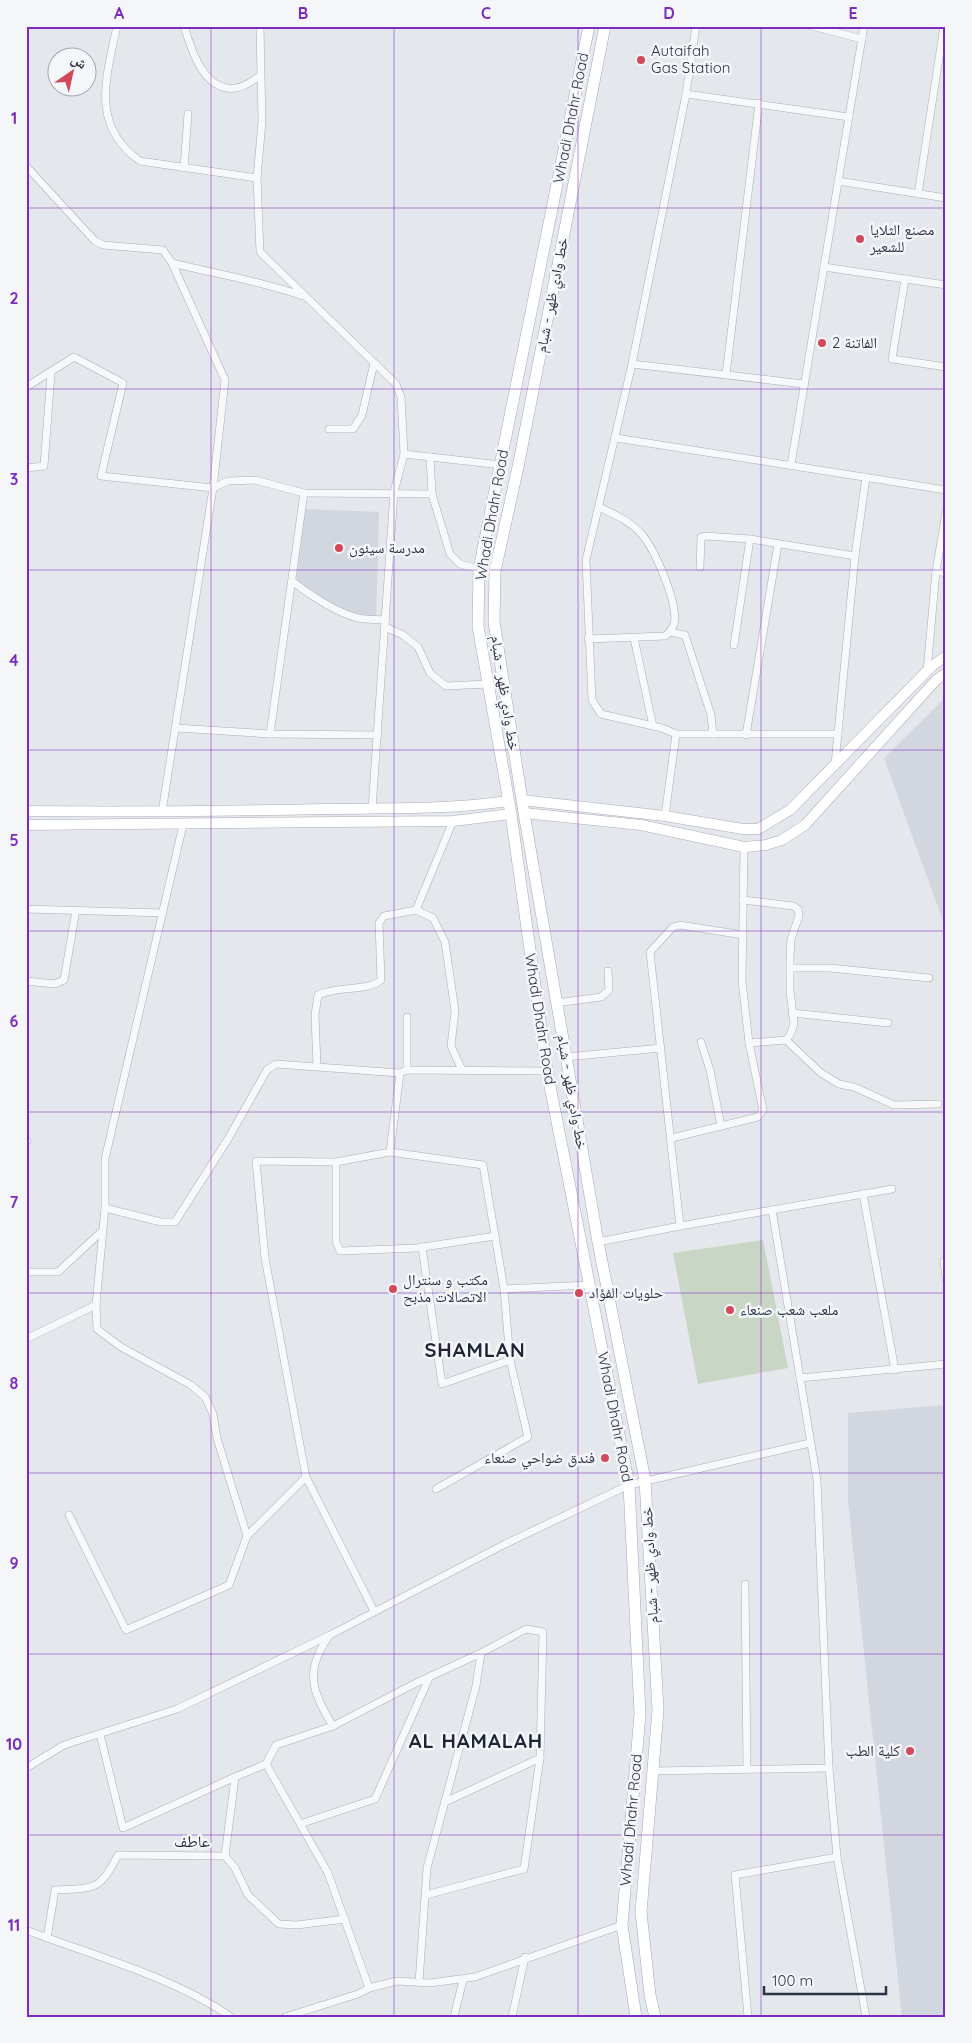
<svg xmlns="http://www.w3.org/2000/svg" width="972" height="2043" font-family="Quicksand,'Noto Naskh Arabic',sans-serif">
<rect width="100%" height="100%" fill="#e4e7ec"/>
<!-- built -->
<g fill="#d2d6de">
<polygon points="305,509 379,512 376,621 347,613 296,583"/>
<polygon points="946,697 946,929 884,758"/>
<polygon points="946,1405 946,2017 902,2017 848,1500 848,1413"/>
</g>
<!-- pitch -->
<polygon fill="#c9d6c5" points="763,1240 788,1368 698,1384 673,1253"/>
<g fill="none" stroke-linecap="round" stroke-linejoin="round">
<defs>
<g id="street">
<path d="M117,26C106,78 90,126 140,161L257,178"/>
<path d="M184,26C191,49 204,93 236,88C245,87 253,80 260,76"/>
<polyline points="260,26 262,122 257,178 260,252 396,384 401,397 404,454 394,492 372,809"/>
<polyline points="696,26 686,94 632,364 586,560 592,700 601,714 662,728 676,734 838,734"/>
<polyline points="812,26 862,39"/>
<polyline points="686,94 849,117"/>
<polyline points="26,166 95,241 103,245 163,250 172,263"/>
<polyline points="184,168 188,114"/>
<polyline points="838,181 946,198"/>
<polyline points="918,194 944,26"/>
<polyline points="824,267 946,285"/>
<polyline points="905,279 892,359 946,367"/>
<polyline points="632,364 804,384"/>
<polyline points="726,375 759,103"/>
<polyline points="26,387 74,357 123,383 101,476 213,488 228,481 255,480 304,493 432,494"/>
<polyline points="329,429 353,429 362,415 374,363"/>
<polyline points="616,438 946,490"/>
<polyline points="404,454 501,465"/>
<polyline points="430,457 432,494 450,554 460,564 479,569"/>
<polyline points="791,465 864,26"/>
<polyline points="26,468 44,466 51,374"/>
<polyline points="946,512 936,571 946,573"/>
<polyline points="700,567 701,537 706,536 750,539 855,556"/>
<path d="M292,581C308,594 337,613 358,618C367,620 377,619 386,620"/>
<polyline points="385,627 403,635 418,647 430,673 446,686 488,684"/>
<polyline points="670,632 685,635 711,715 713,734"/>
<polyline points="634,638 653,726"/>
<path d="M588,639L665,636C669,633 672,630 674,624C679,605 656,553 644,537C632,522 616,515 599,507"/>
<polyline points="734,645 750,539"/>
<polyline points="927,671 936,571"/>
<polyline points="176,728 270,734 378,735"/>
<polyline points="270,734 304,493"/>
<polyline points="746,735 778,544"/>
<polyline points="835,764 855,556 866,477"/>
<path d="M162,812L213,488L225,380L172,263C216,274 261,281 303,296"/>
<polyline points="665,816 676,734"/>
<polyline points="743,900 793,906 798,909 799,916 791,939 790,957 790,991 794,1024 790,1035 786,1040 749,1043"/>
<polyline points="26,909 163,913"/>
<polyline points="416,910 453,821"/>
<polyline points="790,968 830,968 929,978"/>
<polyline points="26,981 55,984 64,980 76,910"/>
<polyline points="556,1003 601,997 609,990 608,971"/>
<polyline points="792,1013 888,1023"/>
<polyline points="407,1017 407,1070"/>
<polyline points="786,1040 821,1073 839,1084 854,1087 894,1105 938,1104"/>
<polyline points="701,1042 710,1070 721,1126"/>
<polyline points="566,1057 661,1048"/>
<path d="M317,1066L315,1015L318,995C338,985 367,992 381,980L379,923L384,916L416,910L433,918L445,942L455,1011L451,1046L462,1070"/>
<polyline points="672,1138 758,1117 763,1110 749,1043 742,981 744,847"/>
<polyline points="26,1140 27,1141"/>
<polyline points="390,1152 483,1165 504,1289 589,1285"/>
<polyline points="336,1162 336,1242 340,1251 417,1248 495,1236"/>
<polyline points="863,1194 895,1370"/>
<polyline points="105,1208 161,1222 175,1222 228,1139 267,1070 276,1064 400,1073"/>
<polyline points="772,1210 817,1480 829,1768 837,1857 866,2017"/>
<polyline points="680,1226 650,952 673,927 680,925 743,935"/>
<polyline points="598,1242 680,1226 892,1189"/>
<polyline points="422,1247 442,1384 510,1360 504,1289"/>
<polyline points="944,1261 946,1279"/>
<polyline points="26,1272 58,1272 101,1232"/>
<polyline points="96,1305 97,1329 121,1347 191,1385 205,1397 213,1414 217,1438 247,1536"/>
<polyline points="26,1339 96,1305 105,1208 105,1159 183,825"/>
<polyline points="800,1378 946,1364"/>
<polyline points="436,1489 528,1437 510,1360"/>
<polyline points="69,1515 126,1630 229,1585 247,1536 306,1477"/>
<polyline points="745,1584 747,1769"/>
<polyline points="374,1611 306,1477 265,1258 256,1161 336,1162 390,1152 400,1073 407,1070 547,1071"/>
<path d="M329,1636C304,1671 312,1692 333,1726"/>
<polyline points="100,1734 123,1828 235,1777"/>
<polyline points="26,1768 64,1745 177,1709 330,1635 505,1544 629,1485 810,1443"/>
<polyline points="654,1771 829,1768"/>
<polyline points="445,1802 540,1758"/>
<polyline points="300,1824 375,1799 429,1678"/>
<polyline points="225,1856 235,1777 266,1764"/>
<path d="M26,1930C91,1955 174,1977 231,2017"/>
<path d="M47,1938L55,1890C94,1888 99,1892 118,1855L225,1856L235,1868L248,1895L279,1924L297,1925L345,1919"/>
<polyline points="419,1982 427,1868 476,1686 481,1653 526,1629 543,1632 540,1758 524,1869 426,1895"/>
<polyline points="369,1988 328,1873 266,1764 276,1745 333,1726 416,1683 481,1653"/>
<polyline points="285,2017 358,1994 369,1988 397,1981 430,1983 475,1977 622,1925"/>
<polyline points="454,2017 463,1980"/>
<polyline points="512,2017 525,1957"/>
<polyline points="748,2017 735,1875 837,1857"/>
</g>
<g id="secondary">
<polyline points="522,800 665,816 743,829 758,829 790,810 932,666 946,656"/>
<path d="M26,811C125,812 224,811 323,809C384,808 447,810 508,801"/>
<polyline points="524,813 641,825 744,847 766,845 782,840 805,825 936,680 946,673"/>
<polyline points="26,825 453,821 511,814"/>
</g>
<g id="primary">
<polyline points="589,26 479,569 478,626 511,814 547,1071 629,1485 640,1714 622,1925 636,2017"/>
<polyline points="605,26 518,467 495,571 494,622 524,813 598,1242 645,1480 658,1710 641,1912 650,1995 655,2017"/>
</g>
</defs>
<!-- street casing -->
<use href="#street" stroke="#a9aeb7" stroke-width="8"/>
<!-- secondary casing -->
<use href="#secondary" stroke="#a9aeb7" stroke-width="11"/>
<!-- primary casing -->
<use href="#primary" stroke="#a3abb8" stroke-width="12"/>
<!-- street -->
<use href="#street" stroke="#f7f8fa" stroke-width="7"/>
<!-- secondary -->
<use href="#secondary" stroke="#fff" stroke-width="10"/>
<!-- primary -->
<use href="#primary" stroke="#fff" stroke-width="11"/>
</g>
<!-- grid -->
<path fill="none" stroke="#7b2cbf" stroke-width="1" stroke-opacity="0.55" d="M211,26V2017M394,26V2017M578,26V2017M761,26V2017M26,208H946M26,389H946M26,570H946M26,750H946M26,931H946M26,1112H946M26,1293H946M26,1473H946M26,1654H946M26,1835H946"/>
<!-- markers -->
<g fill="#d1495b" stroke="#f4f6f9" stroke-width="2">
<circle cx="641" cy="60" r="5"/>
<circle cx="860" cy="239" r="5"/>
<circle cx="822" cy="343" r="5"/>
<circle cx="339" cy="548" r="5"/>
<circle cx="393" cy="1289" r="5"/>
<circle cx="579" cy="1293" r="5"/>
<circle cx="730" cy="1310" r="5"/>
<circle cx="605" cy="1458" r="5"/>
<circle cx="910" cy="1751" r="5"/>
</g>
<g text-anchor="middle" stroke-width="5" stroke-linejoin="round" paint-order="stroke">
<!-- poi labels -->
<g font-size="15" fill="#2b3445" stroke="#f4f6f9" text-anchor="start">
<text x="651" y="56">Autaifah<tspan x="651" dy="17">Gas Station</tspan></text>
<text x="870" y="235">مصنع الثلايا<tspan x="870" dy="17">للشعير</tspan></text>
<text x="832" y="348">الفاتنة 2</text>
<text x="349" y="553">مدرسة سيئون</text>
<text x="403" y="1285">مكتب و سنترال<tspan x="403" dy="17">الاتصالات مذبح</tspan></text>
<text x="589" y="1298">حلويات الفؤاد</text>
<text x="740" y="1315">ملعب شعب صنعاء</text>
<text x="595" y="1463" text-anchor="end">فندق ضواحي صنعاء</text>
<text x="900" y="1756" text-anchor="end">كلية الطب</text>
</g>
<!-- street labels -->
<g font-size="15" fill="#2b3445" stroke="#f4f6f9">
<text transform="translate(571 118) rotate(-79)" y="5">Whadi Dhahr Road</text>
<text transform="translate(552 295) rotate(-79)" y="5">خط وادي ظهر - شبام</text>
<text transform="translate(492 515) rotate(-80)" y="5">Whadi Dhahr Road</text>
<text transform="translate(505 693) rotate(81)" y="5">خط وادي ظهر - شبام</text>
<text transform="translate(540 1019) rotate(81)" y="5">Whadi Dhahr Road</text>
<text transform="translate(572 1092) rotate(80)" y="5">خط وادي ظهر - شبام</text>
<text transform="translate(615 1417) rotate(79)" y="5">Whadi Dhahr Road</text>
<text transform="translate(650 1565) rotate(-93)" y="5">خط وادي ظهر - شبام</text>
<text transform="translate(631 1820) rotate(-85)" y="5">Whadi Dhahr Road</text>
</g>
<!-- neighbourhood labels -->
<g font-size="16" fill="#1d2536" stroke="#f4f6f9">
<text x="192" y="1847">عاطف</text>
</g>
<!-- district labels -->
<g font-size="20" font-weight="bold" letter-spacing="1" fill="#1d2536" stroke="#f4f6f9">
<text x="475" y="1357">SHAMLAN</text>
<text x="476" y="1748">AL HAMALAH</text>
</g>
</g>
<!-- border -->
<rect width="972" height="2043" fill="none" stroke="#f4f6f9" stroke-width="55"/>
<!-- north arrow -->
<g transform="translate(72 72) rotate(34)"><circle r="24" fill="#f4f6f9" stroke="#a4a8b1"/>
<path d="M0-4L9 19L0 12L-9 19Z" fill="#d1495b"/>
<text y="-8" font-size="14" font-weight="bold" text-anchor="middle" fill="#2b3445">ش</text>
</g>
<!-- scale -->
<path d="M764 1986v8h122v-8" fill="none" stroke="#2b3445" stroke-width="2.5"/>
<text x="772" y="1986" font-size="15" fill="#2b3445" stroke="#f4f6f9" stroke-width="4" paint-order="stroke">100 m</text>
<rect x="28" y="28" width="916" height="1988" fill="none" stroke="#7b2cbf" stroke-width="2"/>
<g font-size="16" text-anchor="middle" font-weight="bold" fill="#7b2cbf">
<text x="119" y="19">A</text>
<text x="303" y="19">B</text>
<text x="486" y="19">C</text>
<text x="669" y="19">D</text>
<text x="853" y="19">E</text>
<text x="14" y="124">1</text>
<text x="14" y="304">2</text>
<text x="14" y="485">3</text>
<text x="14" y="666">4</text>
<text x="14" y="846">5</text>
<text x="14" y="1027">6</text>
<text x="14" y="1208">7</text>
<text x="14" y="1389">8</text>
<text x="14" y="1569">9</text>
<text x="14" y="1750">10</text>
<text x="14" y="1931">11</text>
</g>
</svg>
